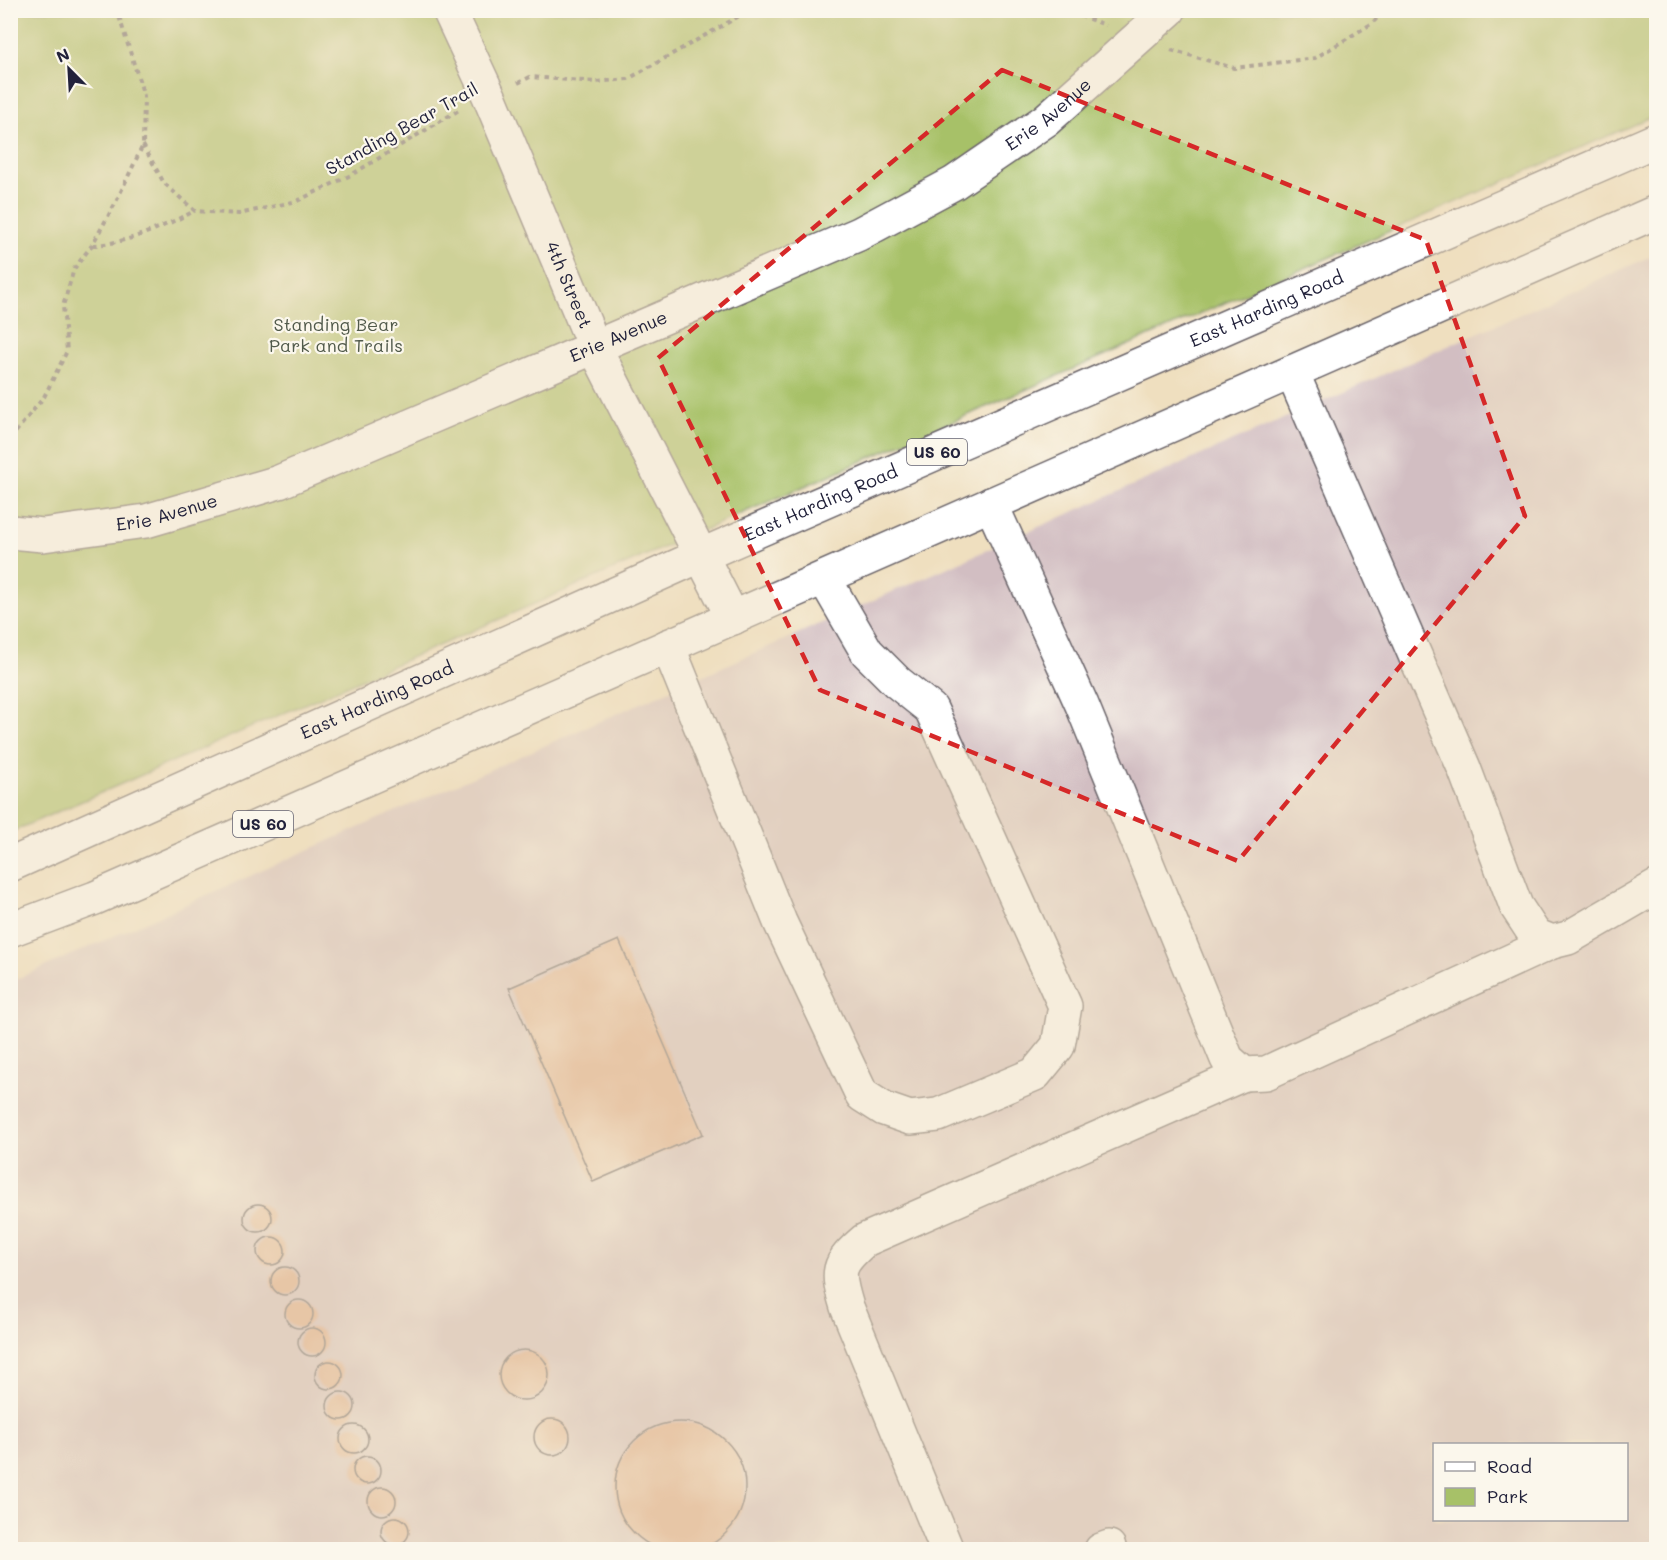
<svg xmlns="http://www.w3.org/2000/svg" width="1667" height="1560" font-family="Mali,sans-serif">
<rect width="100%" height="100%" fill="#fbf7ec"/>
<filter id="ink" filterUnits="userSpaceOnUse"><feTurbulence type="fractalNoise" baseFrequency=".0167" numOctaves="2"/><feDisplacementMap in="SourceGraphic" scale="12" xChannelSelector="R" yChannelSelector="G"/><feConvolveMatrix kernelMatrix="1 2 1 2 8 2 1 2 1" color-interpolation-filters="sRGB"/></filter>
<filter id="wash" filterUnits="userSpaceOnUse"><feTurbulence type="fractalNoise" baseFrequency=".008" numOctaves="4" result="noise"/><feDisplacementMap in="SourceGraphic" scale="24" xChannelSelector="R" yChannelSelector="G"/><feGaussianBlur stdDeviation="1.35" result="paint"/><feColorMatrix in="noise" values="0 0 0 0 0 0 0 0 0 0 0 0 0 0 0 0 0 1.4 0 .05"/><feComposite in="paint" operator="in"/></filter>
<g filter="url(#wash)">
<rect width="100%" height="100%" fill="#efdfbf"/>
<!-- industrial -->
<path fill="#d2bec2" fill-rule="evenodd" d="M1656,254V1549H11L10,982ZM1434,1444H1626V1520H1434Z"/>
<!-- green -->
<polygon fill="#a7c168" stroke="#647252" stroke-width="1.5" points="11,11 1656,11 1656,115 11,832"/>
<g id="blocks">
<!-- building -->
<g fill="#dea887">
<polygon points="619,940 703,1134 593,1182 509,988"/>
<circle cx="258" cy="1218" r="14"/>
<circle cx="271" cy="1251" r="14"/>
<circle cx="285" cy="1281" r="14"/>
<circle cx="299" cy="1314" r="14"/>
<circle cx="312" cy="1342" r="14"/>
<circle cx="524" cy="1375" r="25"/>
<circle cx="329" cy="1375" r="14"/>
<circle cx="341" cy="1406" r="14"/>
<circle cx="552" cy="1437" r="18"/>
<circle cx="680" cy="1487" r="65"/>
<circle cx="354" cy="1439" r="14"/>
<circle cx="367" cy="1470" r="14"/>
<circle cx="382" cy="1501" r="14"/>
<circle cx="395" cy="1531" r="14"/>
</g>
</g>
</g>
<g filter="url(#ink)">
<use href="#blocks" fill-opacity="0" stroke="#6a6469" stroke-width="1.5"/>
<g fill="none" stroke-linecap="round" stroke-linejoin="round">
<defs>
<g id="minor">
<path id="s1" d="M449,10L489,96L595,348L733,618"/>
<polyline points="1292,372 1464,768 1516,906 1535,935 1552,942 1568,938 1656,887"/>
<polyline points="991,504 1082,705 1227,1059 1244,1074 1266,1073 1552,942"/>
<path id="s2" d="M10,532L43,535L146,521L279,482L859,234L954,183L1046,120L1169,10"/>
<polyline points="668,646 780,922 862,1095 884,1109 910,1118 938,1115 1035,1074 1058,1046 1065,1006 931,709 897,682 867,652 824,578"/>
<path d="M947,1550L847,1307C836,1271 836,1265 865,1240L1244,1074"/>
<polyline points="1101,1550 1109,1547"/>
</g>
<g id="major">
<path id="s3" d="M10,865L702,555L1656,140"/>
<polyline points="10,930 95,898 1656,212"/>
</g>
</defs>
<!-- minor casing -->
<use href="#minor" stroke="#6a6469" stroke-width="36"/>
<!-- major casing -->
<use href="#major" stroke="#6a6469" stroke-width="36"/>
<!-- path -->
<g stroke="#6a6469" stroke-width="4" stroke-dasharray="4.5 4.5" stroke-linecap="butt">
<polyline points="1063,10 1106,25"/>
<polyline points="1171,50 1234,68 1315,58 1371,24 1386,10"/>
<polyline points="518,83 530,77 596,82 628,79 750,10"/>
<polyline points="143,145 164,183 195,211 239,214 297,201 351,175 459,110"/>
<path d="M93,245C130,243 161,227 195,211"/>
<polyline points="10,439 44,397 67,351 63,306 74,269 92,245 116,202 143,145 144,96 117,10"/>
</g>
<!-- minor -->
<use href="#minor" stroke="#fff" stroke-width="33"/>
<!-- major -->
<use href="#major" stroke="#fff" stroke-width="33"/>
</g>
</g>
<!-- marked area -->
<path d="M0 0H1667V1560H0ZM1002,70L1426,240L1525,516L1238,861L820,690L658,358Z" fill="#efdfbf" fill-opacity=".55" fill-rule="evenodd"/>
<path fill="none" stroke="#d62828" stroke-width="4.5" stroke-dasharray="12 8" stroke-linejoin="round" d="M1002,70L1426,240L1525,516L1238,861L820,690L658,358Z"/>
<g text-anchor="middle" stroke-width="4.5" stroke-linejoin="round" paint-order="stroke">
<!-- shield labels -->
<g fill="#fbf7ec" stroke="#636270" stroke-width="1.5">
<rect x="907" y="439" width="60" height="26" rx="4.5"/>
<rect x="233" y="811" width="60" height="26" rx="4.5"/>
</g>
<g font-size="16" font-weight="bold" fill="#22223b">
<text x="937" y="458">US 60</text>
<text x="263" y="830">US 60</text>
</g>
<!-- street labels -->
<g font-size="18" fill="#22223b" stroke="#fbf7ec">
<text dy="6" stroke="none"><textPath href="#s2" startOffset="1131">Erie Avenue</textPath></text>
<text transform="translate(402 129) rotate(-29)" y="6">Standing Bear Trail</text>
<text dy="6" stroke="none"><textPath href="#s1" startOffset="300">4th Street</textPath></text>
<text dy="6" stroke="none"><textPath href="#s3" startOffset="1374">East Harding Road</textPath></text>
<text dy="6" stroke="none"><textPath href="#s2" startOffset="645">Erie Avenue</textPath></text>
<text dy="6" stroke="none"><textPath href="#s3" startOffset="888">East Harding Road</textPath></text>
<text dy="6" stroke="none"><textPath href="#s2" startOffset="159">Erie Avenue</textPath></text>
<text dy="6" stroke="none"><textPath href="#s3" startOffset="402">East Harding Road</textPath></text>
</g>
<!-- park labels -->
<g font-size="18" fill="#515a4b" stroke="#fbf7ec">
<text x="336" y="331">Standing Bear<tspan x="336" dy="21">Park and Trails</tspan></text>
</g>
</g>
<!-- margin -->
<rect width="1667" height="1560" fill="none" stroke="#fbf7ec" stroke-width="36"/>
<!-- legend -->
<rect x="1433" y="1443" width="195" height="78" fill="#fbf7ec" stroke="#a4a2a5" stroke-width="1.5"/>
<rect x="1445" y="1462" width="30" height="9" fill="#ffffff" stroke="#a4a2a5" stroke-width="1.5"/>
<text x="1487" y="1473" font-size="18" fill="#22223b">Road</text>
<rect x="1445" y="1488" width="30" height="18" fill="#a7c168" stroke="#a4a2a5" stroke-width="1.5"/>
<text x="1487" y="1503" font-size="18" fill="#22223b">Park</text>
<!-- north arrow -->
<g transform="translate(69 69) rotate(336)" stroke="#fbf7ec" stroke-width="4.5" paint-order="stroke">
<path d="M0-4.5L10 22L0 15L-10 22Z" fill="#22223b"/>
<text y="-9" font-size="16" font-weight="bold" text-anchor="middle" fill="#22223b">N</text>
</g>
</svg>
